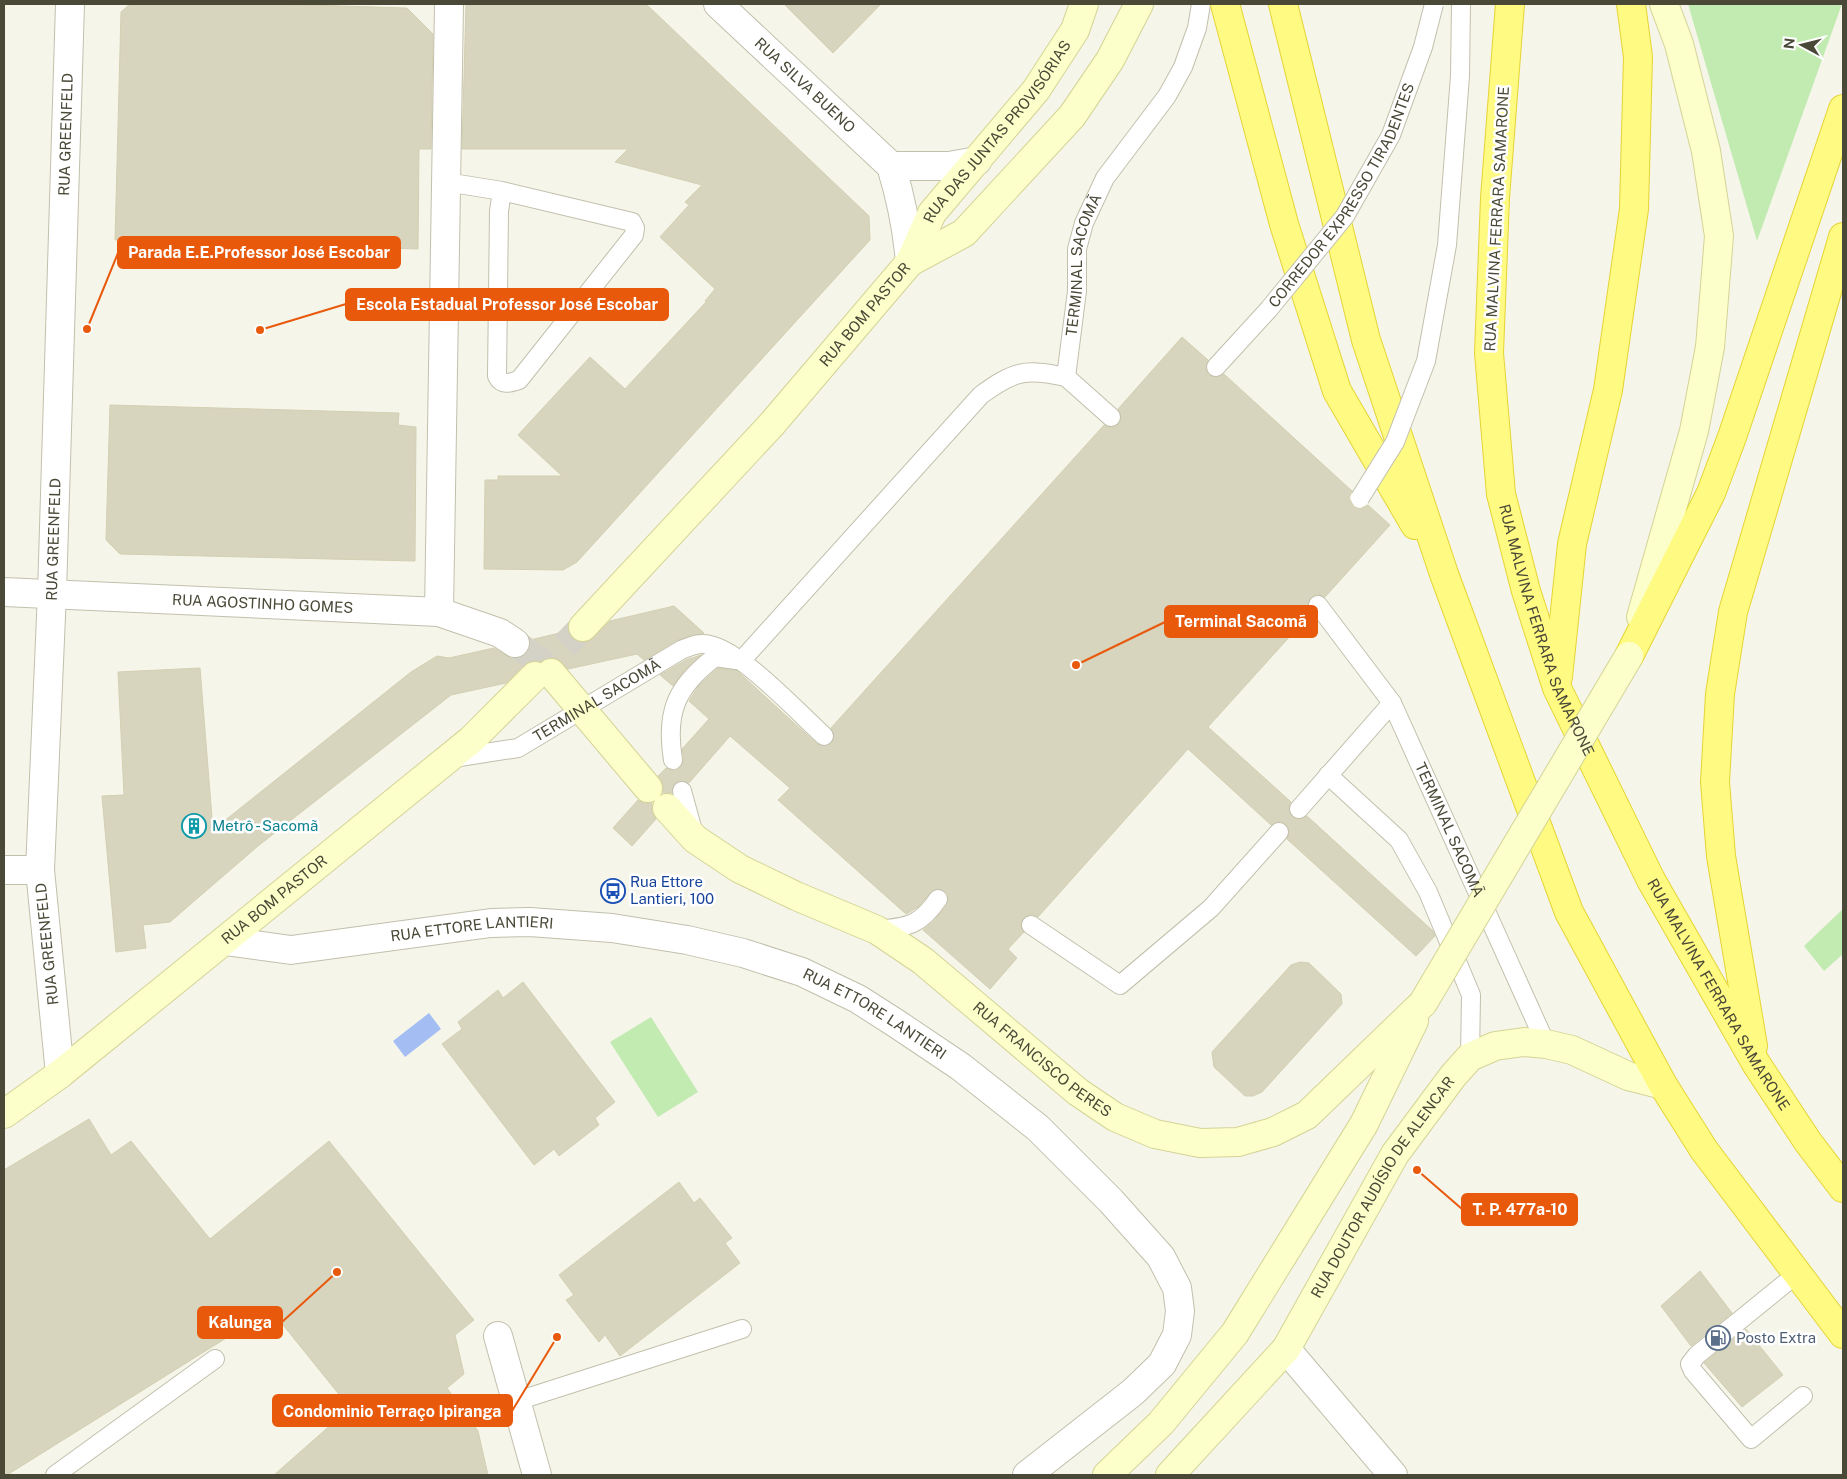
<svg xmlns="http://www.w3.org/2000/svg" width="1847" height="1479" font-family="'Public Sans',sans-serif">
<rect width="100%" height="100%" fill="#f6f5ea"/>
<!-- green -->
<g fill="#c1ebb1">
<polygon points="1688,4 1842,4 1757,241"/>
<polygon points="1843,909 1843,954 1824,971 1804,946"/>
<polygon points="651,1017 698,1092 658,1117 610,1042"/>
</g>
<!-- water -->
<polygon fill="#a4bef4" points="429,1013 441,1029 405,1057 393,1041"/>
<!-- building -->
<g fill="#d8d5bf" stroke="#d3cfb1">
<polygon points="130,4 276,4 407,8 433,34 431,149 419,149 418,249 115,240 121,12"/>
<polygon points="466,4 646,4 869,216 870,240 577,562 563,570 484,569 485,480 498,480 498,476 562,476 518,435 590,357 625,389 706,302 705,301 715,289 660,237 689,205 685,202 702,185 615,162 628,149 462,149"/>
<polygon points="784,4 881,4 833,53"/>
<polygon points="1182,337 1208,360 1206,370 1209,375 1219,377 1224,374 1352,491 1349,498 1354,507 1360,509 1368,505 1390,525 1325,597 1317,594 1311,597 1307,606 1311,613 1208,727 1291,802 1289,807 1292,817 1297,819 1307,816 1433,931 1435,936 1416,956 1287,839 1289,834 1286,824 1281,822 1271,825 1188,749 1038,917 1031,914 1023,919 1020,925 1024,932 1008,949 1017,958 990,989 923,930 933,922 947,905 948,895 945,891 933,890 918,907 906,914 778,800 790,788 730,736 689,783 679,781 674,784 672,793 663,793 663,785 658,776 666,768 674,771 680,768 684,759 682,749 709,719 689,701 699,685 718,668 736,670 746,679 817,744 827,746 831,744 834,738 831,728 1104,425 1109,427 1119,424 1121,419 1118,409"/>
<polygon points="110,405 399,413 398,425 416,427 415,561 120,554 106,540"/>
<polygon points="674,606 704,633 677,640 644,660 637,654 568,669 556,658 548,658 540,662 531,661 524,665 506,683 451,695 258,846 170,922 143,925 146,948 116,952 102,796 124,795 118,672 200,668 213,830 411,672 437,656 449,658 494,648 507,656 514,658 521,657 528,651 530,640 568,631 573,639 579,642 587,642 610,621"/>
<polygon points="701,655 684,671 673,686 660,675 686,660"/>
<polygon points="638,800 643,803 652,803 652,812 656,819 632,846 613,828"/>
<polygon points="1300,962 1309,963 1341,994 1342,1004 1262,1092 1253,1096 1245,1096 1214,1067 1212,1052 1291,965"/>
<polygon points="523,982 615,1102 595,1118 599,1125 559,1156 554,1149 534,1165 442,1044 462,1029 458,1022 498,990 503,998"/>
<polygon points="89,1119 111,1155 131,1141 210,1239 329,1141 474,1320 455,1335 464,1374 447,1388 478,1431 488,1475 274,1475 350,1408 271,1310 7,1475 4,1475 4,1170"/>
<polygon points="679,1182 694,1203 700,1198 732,1238 725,1243 740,1263 620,1356 605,1335 599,1342 566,1300 574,1295 559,1275"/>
<polygon points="1700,1271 1732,1313 1691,1346 1661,1306"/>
<polygon points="1746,1329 1783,1375 1742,1407 1704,1363"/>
</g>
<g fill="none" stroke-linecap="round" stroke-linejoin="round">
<!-- tertiary-tunnel -->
<polyline stroke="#d4d2c6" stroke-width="28" stroke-dasharray="28 14" stroke-linecap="butt" points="515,643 546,667"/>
<!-- secondary-tunnel -->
<polyline stroke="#d4d2c6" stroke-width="28" stroke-dasharray="28 14" stroke-linecap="butt" points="535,676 583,627"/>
<defs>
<g id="service">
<path d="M446,182L502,191L632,222L635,228L634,235L519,380C510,383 502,386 497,376L499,211L502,191"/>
<polyline points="1216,367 1226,356"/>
<path id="s1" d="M1066,377L1077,291V249L1084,223L1105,178L1167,96L1183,67L1197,28L1201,4"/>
<polyline points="1066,377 1111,417"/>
<path id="s2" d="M1318,605L1392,703L1546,1044"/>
<path d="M741,661L981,395C1014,371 1025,368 1066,377"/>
<path id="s3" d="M453,758L518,748L681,650C692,646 699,642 710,645C741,651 799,713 824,736"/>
<path d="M673,760C665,711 677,686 715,657L736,660"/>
<polyline points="1328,775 1399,840 1428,892 1471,995 1470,1057"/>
<polyline points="682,791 693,831"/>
<polyline points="1299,809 1392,703"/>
<polyline points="1031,925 1120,985 1211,908 1279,832"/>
<path d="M877,930C907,927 920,926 938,899"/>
<polyline points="1798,1273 1697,1355 1690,1364 1693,1371 1751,1439 1803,1396"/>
<polyline points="517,1401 742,1329"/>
<polyline points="55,1475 215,1359"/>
</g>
<g id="minor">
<polyline points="439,612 449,4"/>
<polyline points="4,870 40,870"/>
<path id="s4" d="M225,941L291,950L491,923L530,922L612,928L687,940L743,953L802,972L858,999L897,1024L961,1067L1038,1128L1111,1201L1161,1257L1177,1288L1180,1311L1177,1335L1162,1364L1133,1392L1027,1475"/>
<path id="s5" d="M60,1074L40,870L52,593L70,4"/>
<polyline points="498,1336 537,1475"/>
<polyline points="1286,1349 1393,1475"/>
</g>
<g id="tertiary">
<path id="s6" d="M718,4L891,166C901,198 907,228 910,262"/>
<polyline points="891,166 949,166 977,161"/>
<path id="s7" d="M4,592L439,612L500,633L515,643"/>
</g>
<g id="secondary">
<path id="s8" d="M910,262L932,213L1036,90L1075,30L1084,4"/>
<polyline points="1641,617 1694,431 1710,347 1719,236 1706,151 1679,44 1664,4"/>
<path id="s9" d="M583,627L772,424L910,262L964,233L1072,116L1110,60L1139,4"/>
<polyline points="551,673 648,788"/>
<path id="s10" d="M667,808L695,839L740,869L796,896L877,930L923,961L1078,1092L1115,1117L1155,1134L1200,1143L1238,1142L1273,1132L1307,1115L1423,1003"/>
<path id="s11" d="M4,1114L60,1074L471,740L535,676"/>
<polyline points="1107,1475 1161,1423 1235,1333 1364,1124 1414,1021"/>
<path id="s12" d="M1170,1475L1286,1349L1395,1154L1453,1076L1470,1057L1495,1046L1524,1042L1546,1044L1572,1050L1628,1076L1663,1085"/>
</g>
<g id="trunk">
<polyline points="1225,4 1284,224 1337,391 1415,525"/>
<polyline points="1283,4 1366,340 1444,574 1569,912 1663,1085 1704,1150 1843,1334"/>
<path id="s13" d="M1510,4L1495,198L1489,353L1501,494L1526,591L1557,688L1651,880L1757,1065L1808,1142L1843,1188"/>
<polyline points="1629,656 1711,493 1732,437 1843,109"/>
<polyline points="1558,677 1572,544 1608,390 1634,209 1638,57 1631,4"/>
<polyline points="1753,1046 1721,856 1715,782 1720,694 1733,612 1843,237"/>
</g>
</defs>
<!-- service casing -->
<use href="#service" stroke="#c2c0ac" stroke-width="20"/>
<!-- minor casing -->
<use href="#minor" stroke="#c2c0ac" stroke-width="30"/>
<!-- tertiary casing -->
<use href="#tertiary" stroke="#c2c0ac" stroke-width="30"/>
<!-- secondary casing -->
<use href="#secondary" stroke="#d4d496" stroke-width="30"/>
<!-- trunk casing -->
<use href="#trunk" stroke="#e5d434" stroke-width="30"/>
<!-- service -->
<use href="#service" stroke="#fff" stroke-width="18"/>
<!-- minor -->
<use href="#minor" stroke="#fff" stroke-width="28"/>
<!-- tertiary -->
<use href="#tertiary" stroke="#fff" stroke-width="28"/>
<!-- secondary -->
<use href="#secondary" stroke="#fdffca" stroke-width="28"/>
<!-- trunk -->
<use href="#trunk" stroke="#fffa82" stroke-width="28"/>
<defs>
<g id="service-bridge">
<path id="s14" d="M1226,356L1269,309L1345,216L1391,135L1423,47L1434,4"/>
<polyline points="1360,498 1395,442 1426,361 1447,245 1460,76 1461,4"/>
</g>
<polyline id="secondary-bridge" points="1423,1003 1629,656"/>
</defs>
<!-- service-bridge casing -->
<use href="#service-bridge" stroke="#c2c0ac" stroke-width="20" stroke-linecap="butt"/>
<!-- secondary-bridge casing -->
<use href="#secondary-bridge" stroke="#d4d496" stroke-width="30" stroke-linecap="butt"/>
<!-- service-bridge -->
<use href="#service-bridge" stroke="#fff" stroke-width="18"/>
<!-- secondary-bridge -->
<use href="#secondary-bridge" stroke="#fdffca" stroke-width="28"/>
</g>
<!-- icons -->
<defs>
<symbol id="building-ring" viewBox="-11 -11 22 22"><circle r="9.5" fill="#fff" stroke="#0f9aa8" stroke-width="1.5"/><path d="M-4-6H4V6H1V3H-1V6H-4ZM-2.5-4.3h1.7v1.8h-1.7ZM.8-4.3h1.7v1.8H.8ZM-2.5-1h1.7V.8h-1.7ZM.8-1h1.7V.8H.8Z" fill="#0f9aa8"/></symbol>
<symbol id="bus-ring" viewBox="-11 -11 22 22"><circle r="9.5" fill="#fff" stroke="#1a4fb4" stroke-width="1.5"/><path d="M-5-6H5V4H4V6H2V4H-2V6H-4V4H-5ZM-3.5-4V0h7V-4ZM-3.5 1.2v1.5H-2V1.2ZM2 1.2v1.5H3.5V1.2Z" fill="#1a4fb4"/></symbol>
<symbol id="fuel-ring" viewBox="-11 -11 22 22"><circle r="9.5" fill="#fff" stroke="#5c6f8a" stroke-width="1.5"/><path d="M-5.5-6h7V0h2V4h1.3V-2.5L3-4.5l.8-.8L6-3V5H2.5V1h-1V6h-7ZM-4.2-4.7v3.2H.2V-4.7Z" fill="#5c6f8a"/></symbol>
</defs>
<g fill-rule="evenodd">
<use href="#building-ring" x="180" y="812" width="28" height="28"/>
<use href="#bus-ring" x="599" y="877" width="28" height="28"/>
<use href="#fuel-ring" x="1704" y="1324" width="28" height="28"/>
</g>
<g text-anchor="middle" stroke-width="5" stroke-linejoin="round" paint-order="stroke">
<!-- street labels -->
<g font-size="15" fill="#4a4837" stroke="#fff">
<text dy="5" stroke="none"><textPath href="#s6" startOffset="119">RUA SILVA BUENO</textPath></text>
<text dy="5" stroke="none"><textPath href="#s8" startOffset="158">RUA DAS JUNTAS PROVISÓRIAS</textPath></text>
<text dy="5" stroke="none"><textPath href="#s5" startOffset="941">RUA GREENFELD</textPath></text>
<text dy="5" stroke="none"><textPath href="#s14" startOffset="200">CORREDOR EXPRESSO TIRADENTES</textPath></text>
<text transform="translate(1497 219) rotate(-87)" y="5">RUA MALVINA FERRARA SAMARONE</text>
<text dy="5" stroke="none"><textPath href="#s1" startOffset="114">TERMINAL SACOMÃ</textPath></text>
<text dy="5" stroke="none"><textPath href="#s9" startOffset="421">RUA BOM PASTOR</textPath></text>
<text dy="5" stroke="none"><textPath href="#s5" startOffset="536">RUA GREENFELD</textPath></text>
<text dy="5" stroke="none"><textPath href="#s7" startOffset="259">RUA AGOSTINHO GOMES</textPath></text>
<text dy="5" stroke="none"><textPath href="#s13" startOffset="635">RUA MALVINA FERRARA SAMARONE</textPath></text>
<text dy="5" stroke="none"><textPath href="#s3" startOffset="158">TERMINAL SACOMÃ</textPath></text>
<text dy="5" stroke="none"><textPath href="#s2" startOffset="262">TERMINAL SACOMÃ</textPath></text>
<text dy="5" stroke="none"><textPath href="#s11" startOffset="345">RUA BOM PASTOR</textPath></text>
<text dy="5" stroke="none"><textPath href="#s4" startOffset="249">RUA ETTORE LANTIERI</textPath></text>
<text transform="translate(47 944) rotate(-96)" y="5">RUA GREENFELD</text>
<text dy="5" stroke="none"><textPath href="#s13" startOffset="1040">RUA MALVINA FERRARA SAMARONE</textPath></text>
<text dy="5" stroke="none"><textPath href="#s4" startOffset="669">RUA ETTORE LANTIERI</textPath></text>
<text dy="5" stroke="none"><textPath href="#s10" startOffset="456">RUA FRANCISCO PERES</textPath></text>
<text dy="5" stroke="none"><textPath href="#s12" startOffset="360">RUA DOUTOR AUDÍSIO DE ALENCAR</textPath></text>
</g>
<!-- culture labels -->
<g font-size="15" fill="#0d838f" stroke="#fff" text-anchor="start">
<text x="212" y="831">Metrô - Sacomã</text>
</g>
<!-- transit labels -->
<g font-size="15" fill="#164399" stroke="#fff" text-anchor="start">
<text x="630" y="887">Rua Ettore<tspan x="630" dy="17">Lantieri, 100</tspan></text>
</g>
<!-- service labels -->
<g font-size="15" fill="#4e5e75" stroke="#fff" text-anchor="start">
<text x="1736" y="1343">Posto Extra</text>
</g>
</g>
<!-- callouts -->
<path fill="none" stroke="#e8590c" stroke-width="2" d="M87 329L118 253M260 330L346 304M1076 665L1165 622M1417 1170L1462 1209M337 1272L282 1322M557 1337L512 1411"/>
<g fill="#e8590c" stroke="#fff" stroke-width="2">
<circle cx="87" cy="329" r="5"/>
<circle cx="260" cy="330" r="5"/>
<circle cx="1076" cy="665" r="5"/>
<circle cx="1417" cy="1170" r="5"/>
<circle cx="337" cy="1272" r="5"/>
<circle cx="557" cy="1337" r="5"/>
</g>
<g fill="#e8590c" stroke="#e8590c" stroke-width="2">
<rect x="118" y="237" width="282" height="31" rx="5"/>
<rect x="346" y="289" width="322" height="31" rx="5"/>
<rect x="1165" y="606" width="152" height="31" rx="5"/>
<rect x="1462" y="1194" width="115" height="31" rx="5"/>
<rect x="198" y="1307" width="84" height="31" rx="5"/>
<rect x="273" y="1395" width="239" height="31" rx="5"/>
</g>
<g font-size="16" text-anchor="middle" font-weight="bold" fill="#fff">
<text x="259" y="258">Parada E.E.Professor José Escobar</text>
<text x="507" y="310">Escola Estadual Professor José Escobar</text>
<text x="1241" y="627">Terminal Sacomã</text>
<text x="1520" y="1215">T. P. 477a-10</text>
<text x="240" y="1328">Kalunga</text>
<text x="392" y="1417">Condominio Terraço Ipiranga</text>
</g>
<!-- border -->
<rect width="1847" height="1479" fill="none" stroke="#4a4837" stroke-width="10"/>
<!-- north arrow -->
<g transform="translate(1802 45) rotate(277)" stroke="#ffffff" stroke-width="4" paint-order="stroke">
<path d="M0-4L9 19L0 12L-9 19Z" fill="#4a4837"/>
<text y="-8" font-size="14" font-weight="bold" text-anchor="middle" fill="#4a4837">N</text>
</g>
</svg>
